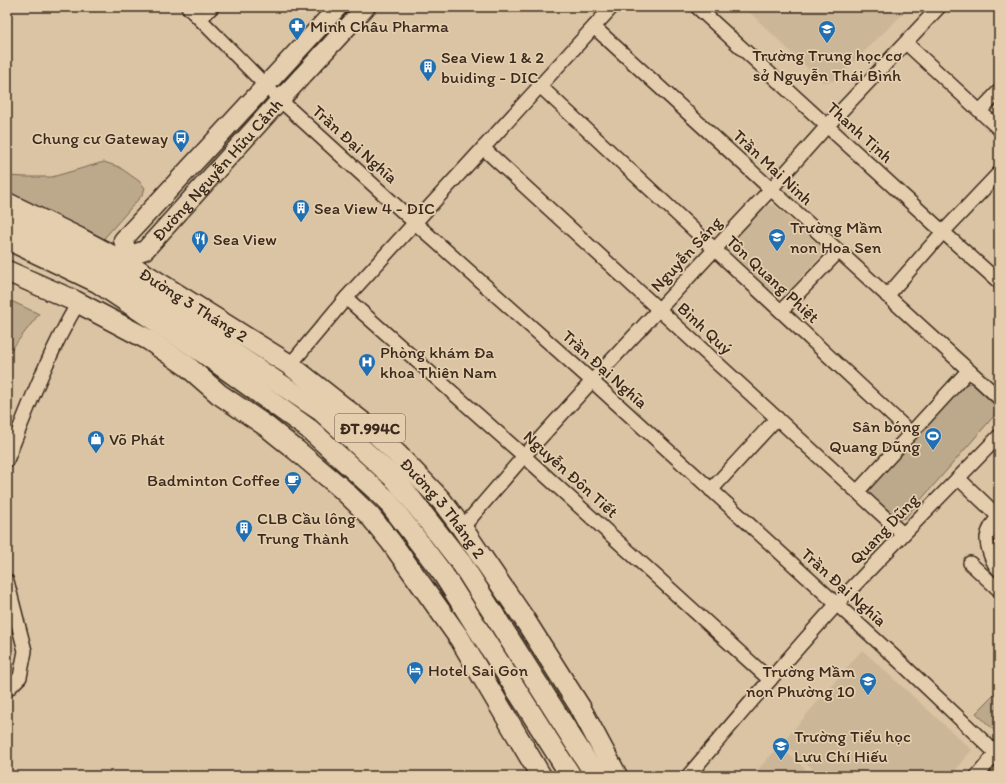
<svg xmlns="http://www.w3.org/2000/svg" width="1006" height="783" font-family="Itim,sans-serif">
<rect width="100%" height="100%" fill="#dac4a4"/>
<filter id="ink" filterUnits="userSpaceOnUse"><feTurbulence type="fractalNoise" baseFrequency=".025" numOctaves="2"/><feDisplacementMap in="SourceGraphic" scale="8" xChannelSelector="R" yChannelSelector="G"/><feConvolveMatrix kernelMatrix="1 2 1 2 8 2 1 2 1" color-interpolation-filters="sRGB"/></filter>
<g filter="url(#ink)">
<!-- built -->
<g fill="#cbb697">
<polygon points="744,7 910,7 834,81 822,82"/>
<polygon points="774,205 821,247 820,257 787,293 775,296 734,257 733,236 763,206"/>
<polygon points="862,650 972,750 951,776 821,776 783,742"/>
<polygon points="779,746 813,776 752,776"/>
</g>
<!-- green -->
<g fill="#bca88b" stroke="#7c6954">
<polygon points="104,162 119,167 139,181 145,188 143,194 100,243 7,200 7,176 26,177 52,177"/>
<polygon points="7,299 39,314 7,355"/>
<polygon points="971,383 996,406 994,416 905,518 894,520 869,497 870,485 961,386"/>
<polygon points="999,690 999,735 976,713"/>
</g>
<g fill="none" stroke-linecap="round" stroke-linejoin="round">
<defs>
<g id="street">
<polyline points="188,7 280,100 414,222 592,381 899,661 999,756"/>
<polyline points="697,7 943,232 999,282"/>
<polyline points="200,19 212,7"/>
<polyline points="594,27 999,398"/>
<polyline points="906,43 999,129"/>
<polyline points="540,86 911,433"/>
<polyline points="980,111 999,91"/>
<polyline points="483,148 903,534"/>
<polyline points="887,296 943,232 999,173"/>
<polyline points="346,298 524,456 770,680"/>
<polyline points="781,311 839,251"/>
<polyline points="290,365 346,298 612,7"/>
<path d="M7,460C28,407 49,352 78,303"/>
<polyline points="958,478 998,516"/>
<polyline points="711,490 777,418"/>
<polyline points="857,492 968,371"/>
<path d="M999,516C994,522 988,529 987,538C987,547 992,563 999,570"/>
<polyline points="462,528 524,456 592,381 771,189 827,126 939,7"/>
<polyline points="970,563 999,590"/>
<polyline points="7,581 25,651 20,677 7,690"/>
<path d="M688,776C737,718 786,660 837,604C890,547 945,492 999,436"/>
<polyline points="977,776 996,753"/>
</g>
<g id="secondary">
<polyline points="128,256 123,240 338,7"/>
<path id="s1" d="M122,261L128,256L145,250L280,100L366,7"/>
</g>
<g id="primary">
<path id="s2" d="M7,203L79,238L135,268L290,365L370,428L397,454L441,500L462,528L523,617L580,707L617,776"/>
<polyline points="7,222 111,272 321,411 397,481 462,564 596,776"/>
<polyline points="7,239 97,282 202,352 309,429 386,499 443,574 571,776"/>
<polyline points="7,271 75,301 149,340 187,366 219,394 266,426 296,450 341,488 370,516 391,542 460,639 541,776"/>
</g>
</defs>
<!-- street casing -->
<use href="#street" stroke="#3b2a1e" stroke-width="16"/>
<!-- secondary casing -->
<use href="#secondary" stroke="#3b2a1e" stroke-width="21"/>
<!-- primary casing -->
<use href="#primary" stroke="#3b2a1e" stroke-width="23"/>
<!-- street -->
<use href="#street" stroke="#e4cead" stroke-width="13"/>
<!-- secondary -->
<use href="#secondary" stroke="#e4cead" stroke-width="18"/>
<!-- primary -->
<use href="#primary" stroke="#e4cead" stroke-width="20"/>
</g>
</g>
<!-- icons -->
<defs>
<symbol id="pharmacy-pin" viewBox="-11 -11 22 30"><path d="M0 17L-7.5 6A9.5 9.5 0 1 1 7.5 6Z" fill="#1f6fb2" stroke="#e4cead"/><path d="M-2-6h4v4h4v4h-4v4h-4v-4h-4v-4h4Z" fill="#fff"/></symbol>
<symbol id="school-pin" viewBox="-11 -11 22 30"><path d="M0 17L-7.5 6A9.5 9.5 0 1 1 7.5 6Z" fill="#1f6fb2" stroke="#e4cead"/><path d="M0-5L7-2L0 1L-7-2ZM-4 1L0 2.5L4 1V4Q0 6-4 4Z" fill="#fff"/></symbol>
<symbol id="building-pin" viewBox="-11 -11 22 30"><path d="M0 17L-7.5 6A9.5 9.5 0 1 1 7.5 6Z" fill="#1f6fb2" stroke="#e4cead"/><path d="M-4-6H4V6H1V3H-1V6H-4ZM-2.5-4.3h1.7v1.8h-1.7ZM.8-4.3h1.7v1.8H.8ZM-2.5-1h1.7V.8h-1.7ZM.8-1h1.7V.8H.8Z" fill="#fff"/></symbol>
<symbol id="bus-pin" viewBox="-11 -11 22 30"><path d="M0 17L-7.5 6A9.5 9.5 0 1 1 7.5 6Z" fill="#1f6fb2" stroke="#e4cead"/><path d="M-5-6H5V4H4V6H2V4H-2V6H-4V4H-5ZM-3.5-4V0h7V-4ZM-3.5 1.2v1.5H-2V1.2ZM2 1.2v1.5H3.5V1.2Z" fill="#fff"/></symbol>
<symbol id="restaurant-pin" viewBox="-11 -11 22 30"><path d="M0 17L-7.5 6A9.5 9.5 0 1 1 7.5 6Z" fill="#1f6fb2" stroke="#e4cead"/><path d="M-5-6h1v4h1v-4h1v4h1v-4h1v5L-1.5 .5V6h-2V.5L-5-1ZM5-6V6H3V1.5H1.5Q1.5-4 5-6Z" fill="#fff"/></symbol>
<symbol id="hospital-pin" viewBox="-11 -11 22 30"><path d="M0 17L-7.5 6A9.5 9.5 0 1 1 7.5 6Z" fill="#1f6fb2" stroke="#e4cead"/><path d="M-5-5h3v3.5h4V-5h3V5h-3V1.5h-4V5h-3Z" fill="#fff"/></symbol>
<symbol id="stadium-pin" viewBox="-11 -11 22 30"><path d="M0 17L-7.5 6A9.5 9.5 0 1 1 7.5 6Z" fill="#1f6fb2" stroke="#e4cead"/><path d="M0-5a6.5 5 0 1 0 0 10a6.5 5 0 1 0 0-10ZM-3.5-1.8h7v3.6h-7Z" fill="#fff"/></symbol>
<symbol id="shop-pin" viewBox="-11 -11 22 30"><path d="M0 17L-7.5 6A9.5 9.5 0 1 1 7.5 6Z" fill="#1f6fb2" stroke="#e4cead"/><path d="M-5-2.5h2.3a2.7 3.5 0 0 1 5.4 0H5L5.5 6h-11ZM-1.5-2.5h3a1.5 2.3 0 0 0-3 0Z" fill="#fff"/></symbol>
<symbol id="cafe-pin" viewBox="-11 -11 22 30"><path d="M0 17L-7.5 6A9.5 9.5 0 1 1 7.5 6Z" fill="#1f6fb2" stroke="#e4cead"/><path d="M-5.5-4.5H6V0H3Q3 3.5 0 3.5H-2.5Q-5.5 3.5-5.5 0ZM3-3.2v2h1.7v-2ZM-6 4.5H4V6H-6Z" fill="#fff"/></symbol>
<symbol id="hotel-pin" viewBox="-11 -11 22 30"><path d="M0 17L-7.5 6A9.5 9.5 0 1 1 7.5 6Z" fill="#1f6fb2" stroke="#e4cead"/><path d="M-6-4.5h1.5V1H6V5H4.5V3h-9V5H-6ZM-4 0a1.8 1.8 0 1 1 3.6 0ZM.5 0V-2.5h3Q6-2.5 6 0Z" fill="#fff"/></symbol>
</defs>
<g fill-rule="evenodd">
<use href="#pharmacy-pin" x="287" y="16" width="20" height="27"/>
<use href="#school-pin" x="817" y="19" width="20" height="27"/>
<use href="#building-pin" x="418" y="57" width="20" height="27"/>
<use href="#bus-pin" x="171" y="128" width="20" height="27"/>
<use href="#building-pin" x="291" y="198" width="20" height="27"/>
<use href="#school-pin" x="767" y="227" width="20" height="27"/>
<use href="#restaurant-pin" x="190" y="229" width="20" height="27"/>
<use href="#hospital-pin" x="357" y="352" width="20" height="27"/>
<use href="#stadium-pin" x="923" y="426" width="20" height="27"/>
<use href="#shop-pin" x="86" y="429" width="20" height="27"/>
<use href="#cafe-pin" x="283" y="470" width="20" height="27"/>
<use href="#building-pin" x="234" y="518" width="20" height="27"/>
<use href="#hotel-pin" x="405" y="660" width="20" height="27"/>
<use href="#school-pin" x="858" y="671" width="20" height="27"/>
<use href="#school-pin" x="771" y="736" width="20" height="27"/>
</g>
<g text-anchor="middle" stroke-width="3.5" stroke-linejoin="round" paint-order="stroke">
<!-- shield labels -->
<rect fill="#e4cead" stroke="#6e5b49" stroke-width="1" x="335" y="414" width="70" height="28" rx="3"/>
<g font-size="16" font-weight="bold" fill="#3b2a1e">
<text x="370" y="434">ĐT.994C</text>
</g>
<!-- poi labels -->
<g font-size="17" fill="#3b2a1e" stroke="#e4cead" text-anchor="start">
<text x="310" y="32">Minh Châu Pharma</text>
<text x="827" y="61" text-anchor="middle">Trường Trung học cơ<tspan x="827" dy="20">sở Nguyễn Thái Bình</tspan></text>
<text x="441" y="63">Sea View 1 &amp; 2<tspan x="441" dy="20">buiding - DIC</tspan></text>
<text x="168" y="144" text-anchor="end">Chung cư Gateway</text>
<text x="314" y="214">Sea View 4 - DIC</text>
<text x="790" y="233">Trường Mầm<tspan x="790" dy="20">non Hoa Sen</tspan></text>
<text x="213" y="245">Sea View</text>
<text x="380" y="358">Phòng khám Đa<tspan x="380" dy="20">khoa Thiên Nam</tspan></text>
<text x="920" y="432" text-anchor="end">Sân bóng<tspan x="920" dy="20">Quang Dũng</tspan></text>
<text x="109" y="445">Võ Phát</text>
<text x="280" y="486" text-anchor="end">Badminton Coffee</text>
<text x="257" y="524">CLB Cầu lông<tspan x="257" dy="20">Trung Thành</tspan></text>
<text x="428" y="676">Hotel Sai Gon</text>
<text x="855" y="677" text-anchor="end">Trường Mầm<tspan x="855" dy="20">non Phường 10</tspan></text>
<text x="794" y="742">Trường Tiểu học<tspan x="794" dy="20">Lưu Chí Hiếu</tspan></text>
</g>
<!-- street labels -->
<g font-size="17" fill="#3b2a1e" stroke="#e4cead">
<text transform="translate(860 132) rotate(42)" y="6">Thanh Tịnh</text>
<text transform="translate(355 144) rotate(42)" y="6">Trần Đại Nghĩa</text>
<text transform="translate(773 167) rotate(43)" y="6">Trần Mai Ninh</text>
<text dy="6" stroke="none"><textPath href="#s1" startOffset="134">Đường Nguyễn Hữu Cảnh</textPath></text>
<text transform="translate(686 254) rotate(-47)" y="6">Nguyễn Sáng</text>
<text transform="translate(773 279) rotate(43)" y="6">Tôn Quang Phiệt</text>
<text dy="6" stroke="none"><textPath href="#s2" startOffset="213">Đường 3 Tháng 2</textPath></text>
<text transform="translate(705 328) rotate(43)" y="6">Bình Quý</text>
<text transform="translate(605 369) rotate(42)" y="6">Trần Đại Nghĩa</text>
<text transform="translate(571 474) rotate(42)" y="6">Nguyễn Đôn Tiết</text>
<text dy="6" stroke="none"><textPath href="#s2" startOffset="537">Đường 3 Tháng 2</textPath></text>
<text transform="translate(884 529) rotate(-46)" y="6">Quang Dũng</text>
<text transform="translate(844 587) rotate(42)" y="6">Trần Đại Nghĩa</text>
</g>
</g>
<!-- margin -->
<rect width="1006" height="783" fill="none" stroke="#e4cead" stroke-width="24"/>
<rect x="12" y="12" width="982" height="759" fill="none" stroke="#3b2a1e" stroke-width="1.5" filter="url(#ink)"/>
</svg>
